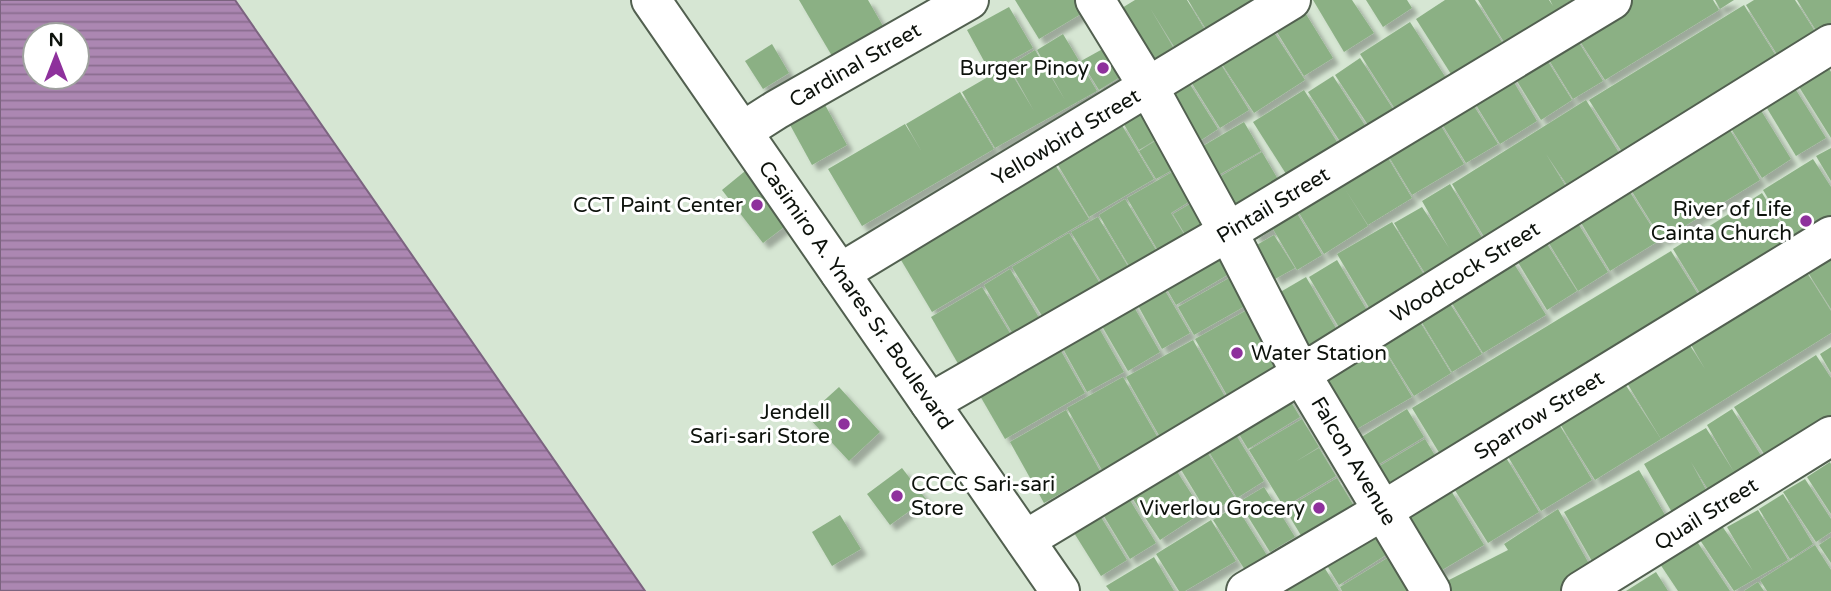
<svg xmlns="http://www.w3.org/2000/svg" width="1831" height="591" font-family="'Varela Round',sans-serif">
<defs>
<pattern id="water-rules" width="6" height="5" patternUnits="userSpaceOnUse" patternTransform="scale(1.75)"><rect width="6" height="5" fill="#ac87b2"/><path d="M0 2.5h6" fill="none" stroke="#8a6d8f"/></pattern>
<filter id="shadow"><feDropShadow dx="6" dy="6" stdDeviation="2" flood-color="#0004"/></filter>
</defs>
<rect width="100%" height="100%" fill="#d6e6d3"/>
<!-- water -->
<path fill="url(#water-rules)" stroke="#7c6480" stroke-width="2" fill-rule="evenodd" d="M0,0H235L645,591H0ZM77,35V77H35V35Z"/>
<!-- building -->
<g fill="#8bb084" filter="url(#shadow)">
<polygon points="799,0 868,0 883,26 832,56"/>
<polygon points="1015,0 1079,0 1086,11 1039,39"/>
<polygon points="1135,0 1187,0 1205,30 1175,48 1150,8 1173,47 1144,66 1112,14"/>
<polygon points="1188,0 1252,0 1206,29"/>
<polygon points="1313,0 1352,0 1374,33 1344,52"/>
<polygon points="1366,0 1407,0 1412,8 1383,27"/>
<polygon points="1445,0 1475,0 1502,42 1451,74 1416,19"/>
<polygon points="1478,0 1549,0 1553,6 1550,0 1572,0 1504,42"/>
<polygon points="1619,0 1713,0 1719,10 1605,80 1572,29"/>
<polygon points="1715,0 1734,0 1720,9"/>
<polygon points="1754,0 1795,0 1816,33 1778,56 1746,5"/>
<polygon points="1797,0 1831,0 1831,23 1817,32"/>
<polygon points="1744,5 1776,56 1624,155 1589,100"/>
<polygon points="1301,6 1333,58 1304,76 1272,24"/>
<polygon points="1009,7 1033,48 990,72 967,30"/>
<polygon points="1410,22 1446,78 1395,109 1360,54"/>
<polygon points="1269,25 1305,80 1254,113 1218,58"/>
<polygon points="1571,30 1603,81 1573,99 1541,47"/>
<polygon points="1063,34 1097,91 995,148 962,92 1007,66 1034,111 1009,66 1035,50 1065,100 1037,50"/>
<polygon points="772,44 789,73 763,89 745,61"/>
<polygon points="1108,46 1125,74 1099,90 1081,61"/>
<polygon points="1540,49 1572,100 1541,120 1509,68"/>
<polygon points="1217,58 1249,110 1220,128 1188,77"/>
<polygon points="1360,58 1393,109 1368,125 1335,75"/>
<polygon points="1826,64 1831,72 1831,138 1796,82"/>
<polygon points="1506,69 1537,121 1500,144 1468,92"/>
<polygon points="1333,76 1366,127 1341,143 1308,92"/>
<polygon points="1186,78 1218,129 1189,148 1157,96"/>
<polygon points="1791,82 1826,138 1796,156 1762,100"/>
<polygon points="1304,90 1339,145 1288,177 1253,122"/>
<polygon points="960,92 994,149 862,226 828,169 905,124 922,152 906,124"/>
<polygon points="1465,92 1498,144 1466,163 1434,111"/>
<polygon points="1586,100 1621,156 1569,188 1546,154 1568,190 1486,240 1452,184"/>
<polygon points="824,103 847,145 812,165 789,123"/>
<polygon points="1757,104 1791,159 1762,178 1727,122"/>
<polygon points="1148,105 1165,134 1139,150 1122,121"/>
<polygon points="1432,111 1464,164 1412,195 1380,142"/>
<polygon points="1120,122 1154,179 1089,217 1055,160"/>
<polygon points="1244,122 1261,151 1208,181 1191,153"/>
<polygon points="1727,125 1760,180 1662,240 1628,185"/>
<polygon points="1165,135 1183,164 1156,179 1139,151"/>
<polygon points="1379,143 1412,198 1368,225 1345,189 1368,226 1324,254 1290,198"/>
<polygon points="1831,148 1831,181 1816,156"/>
<polygon points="1262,152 1279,181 1226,211 1209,183"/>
<polygon points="1813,159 1831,187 1831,225 1796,246 1763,190"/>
<polygon points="1054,163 1089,219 932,312 898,255"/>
<polygon points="750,167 792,221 763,243 722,190"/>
<polygon points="1181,167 1198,196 1171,213 1187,239 1160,254 1127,198"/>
<polygon points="1450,184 1484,241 1426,275 1394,223 1422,207 1449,248 1422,201"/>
<polygon points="1626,186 1660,240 1610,271 1577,216"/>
<polygon points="1762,193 1796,248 1707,305 1673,249"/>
<polygon points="1200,198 1217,226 1190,243 1173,214"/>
<polygon points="1125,199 1159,255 1132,271 1099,215"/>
<polygon points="1289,200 1322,255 1297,270 1273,229 1257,239 1247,224"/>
<polygon points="1098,217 1132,273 1105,288 1071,232"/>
<polygon points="1574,217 1608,272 1578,291 1544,235"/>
<polygon points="1392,222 1426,278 1371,311 1337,254"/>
<polygon points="1069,233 1104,290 1047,324 1012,267"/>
<polygon points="1274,235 1295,268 1275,279 1255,246"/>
<polygon points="1542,236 1577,291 1547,310 1513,254"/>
<polygon points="1213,246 1229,274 1176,305 1160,277"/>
<polygon points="1671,251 1706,307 1446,464 1412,408"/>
<polygon points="1831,257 1831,309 1807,271"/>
<polygon points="1511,259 1546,315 1483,353 1448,297"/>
<polygon points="1337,260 1368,312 1340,329 1309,277"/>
<polygon points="1010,269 1044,326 1017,341 984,285"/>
<polygon points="1806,271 1831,311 1831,333 1661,439 1627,383 1689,344 1705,369 1690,343"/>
<polygon points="1157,277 1190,333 1162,349 1130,291"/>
<polygon points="1231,277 1247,305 1194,335 1178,307"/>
<polygon points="1306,277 1337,330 1309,347 1277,294"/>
<polygon points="982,287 1016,343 964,374 931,317"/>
<polygon points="1127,295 1160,352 1128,371 1095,314"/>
<polygon points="1447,299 1482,354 1452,372 1418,316"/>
<polygon points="1247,310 1280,366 1228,397 1195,339"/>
<polygon points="1092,316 1124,372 1087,392 1056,336"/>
<polygon points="1417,317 1451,373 1414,396 1379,340"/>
<polygon points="1053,337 1085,393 1005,439 972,382"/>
<polygon points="1193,340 1228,402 1161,439 1126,377"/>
<polygon points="1378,340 1412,397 1350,433 1315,377"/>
<polygon points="1831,347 1831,373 1820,354"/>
<polygon points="1816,355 1831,378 1831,431 1773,468 1734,407"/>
<polygon points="1123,377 1158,438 1102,470 1067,408"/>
<polygon points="1625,384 1661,439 1595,480 1560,424"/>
<polygon points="839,387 880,432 849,461 807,416"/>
<polygon points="1283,389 1300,417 1248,449 1231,421"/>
<polygon points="1407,409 1424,437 1371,469 1355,441"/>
<polygon points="1732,409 1770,470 1712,496 1691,462 1712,501 1677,521 1644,464 1706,428 1734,472 1707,425"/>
<polygon points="1066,410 1100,471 1044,503 1010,442"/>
<polygon points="1302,419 1319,447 1295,462 1319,448 1336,476 1284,507 1249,450"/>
<polygon points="1559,424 1592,480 1541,511 1507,455"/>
<polygon points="1230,425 1264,481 1237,498 1203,442"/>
<polygon points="1425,439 1442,467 1389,498 1373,470"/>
<polygon points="1201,442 1235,498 1208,514 1174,458"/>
<polygon points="1505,456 1539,512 1488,543 1453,487"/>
<polygon points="1169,459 1203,512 1160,540 1125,487"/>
<polygon points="1830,462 1831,464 1831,514 1807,477"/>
<polygon points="902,468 926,499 890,525 867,494"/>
<polygon points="1639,470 1672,527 1597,570 1564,512"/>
<polygon points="1337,478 1354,506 1302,537 1285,509"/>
<polygon points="1805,479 1831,519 1831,532 1816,542 1783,492"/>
<polygon points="1122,487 1156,543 1130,559 1096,503"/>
<polygon points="1264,487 1295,537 1270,552 1239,502"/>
<polygon points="1450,489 1484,545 1432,576 1399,520"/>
<polygon points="1783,494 1813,544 1790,559 1759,509"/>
<polygon points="1093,504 1127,560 1101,576 1066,520"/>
<polygon points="1236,506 1268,557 1245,570 1213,520"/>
<polygon points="1558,509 1592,569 1560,591 1450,591 1445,582 1508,550 1504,544"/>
<polygon points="1758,510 1788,560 1734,591 1700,540 1722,526 1753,571 1727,527"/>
<polygon points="840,515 861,549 832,566 812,532"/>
<polygon points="1211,520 1236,561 1185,591 1179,591 1156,554"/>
<polygon points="1374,527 1389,553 1339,585 1323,559"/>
<polygon points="1831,537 1831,563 1819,545"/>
<polygon points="1696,540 1730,591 1678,591 1660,564"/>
<polygon points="1815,545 1831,570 1831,591 1767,591 1760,580"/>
<polygon points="1394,554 1411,591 1342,591 1340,587"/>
<polygon points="1154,557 1174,591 1110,591 1106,586"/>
<polygon points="1324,567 1339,591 1285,591"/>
<polygon points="1656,572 1668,591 1626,591"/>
<polygon points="1758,582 1764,591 1744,591"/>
</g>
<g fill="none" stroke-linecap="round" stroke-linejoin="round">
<defs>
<g id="street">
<polyline points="1095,0 1149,88 1228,232 1301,374 1431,591"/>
<polyline points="743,131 776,110 969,0"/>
<polyline points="840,273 1291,0"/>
<polyline points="930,403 1228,232 1612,0"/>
<polyline points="1025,540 1301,374 1831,44"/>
<polyline points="1246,591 1384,510 1831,236"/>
<polyline points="1581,591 1831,436"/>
</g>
<polyline id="secondary" points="651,0 1060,591"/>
</defs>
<!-- street casing -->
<use href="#street" stroke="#526050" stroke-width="42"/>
<!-- secondary casing -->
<use href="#secondary" stroke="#526050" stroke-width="42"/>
<!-- street -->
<use href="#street" stroke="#fff" stroke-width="38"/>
<!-- secondary -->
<use href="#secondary" stroke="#fff" stroke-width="38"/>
</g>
<!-- markers -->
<g fill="#8e319c" stroke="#fff" stroke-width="2.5">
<circle cx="1103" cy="68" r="7"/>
<circle cx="757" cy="205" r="7"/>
<circle cx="1806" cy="221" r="7"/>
<circle cx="1237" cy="353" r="7"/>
<circle cx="844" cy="424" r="7"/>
<circle cx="897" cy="496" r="7"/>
<circle cx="1319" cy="508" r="7"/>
</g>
<g text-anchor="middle" stroke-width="6" stroke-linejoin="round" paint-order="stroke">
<!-- street labels -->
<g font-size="21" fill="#0d120c" stroke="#fff">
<text transform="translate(855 65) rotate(-30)" y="7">Cardinal Street</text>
<text transform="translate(1066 137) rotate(-31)" y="7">Yellowbird Street</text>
<text transform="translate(1273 205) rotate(-31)" y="7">Pintail Street</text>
<text transform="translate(1465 272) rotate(-32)" y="7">Woodcock Street</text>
<text transform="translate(856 295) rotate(55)" y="7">Casimiro A. Ynares Sr. Boulevard</text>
<text transform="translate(1539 415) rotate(-32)" y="7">Sparrow Street</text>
<text transform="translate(1354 461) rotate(59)" y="7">Falcon Avenue</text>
<text transform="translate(1706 514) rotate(-32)" y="7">Quail Street</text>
</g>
<!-- poi labels -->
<g font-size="21" fill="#0d120c" stroke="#fff" text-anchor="end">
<text x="1089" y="75">Burger Pinoy</text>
<text x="743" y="212">CCT Paint Center</text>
<text x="1792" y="216">River of Life<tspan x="1792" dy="24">Cainta Church</tspan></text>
<text x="1251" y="360" text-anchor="start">Water Station</text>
<text x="830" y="419">Jendell<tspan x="830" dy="24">Sari-sari Store</tspan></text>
<text x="911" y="491" text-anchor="start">CCCC Sari-sari<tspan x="911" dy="24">Store</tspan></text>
<text x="1305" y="515">Viverlou Grocery</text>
</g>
</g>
<!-- north arrow -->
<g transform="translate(56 56)"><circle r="33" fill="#ffffff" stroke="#9ea09e" stroke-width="2"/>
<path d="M0-5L12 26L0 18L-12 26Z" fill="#8e319c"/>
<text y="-10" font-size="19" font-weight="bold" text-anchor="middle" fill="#0d120c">N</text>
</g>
</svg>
